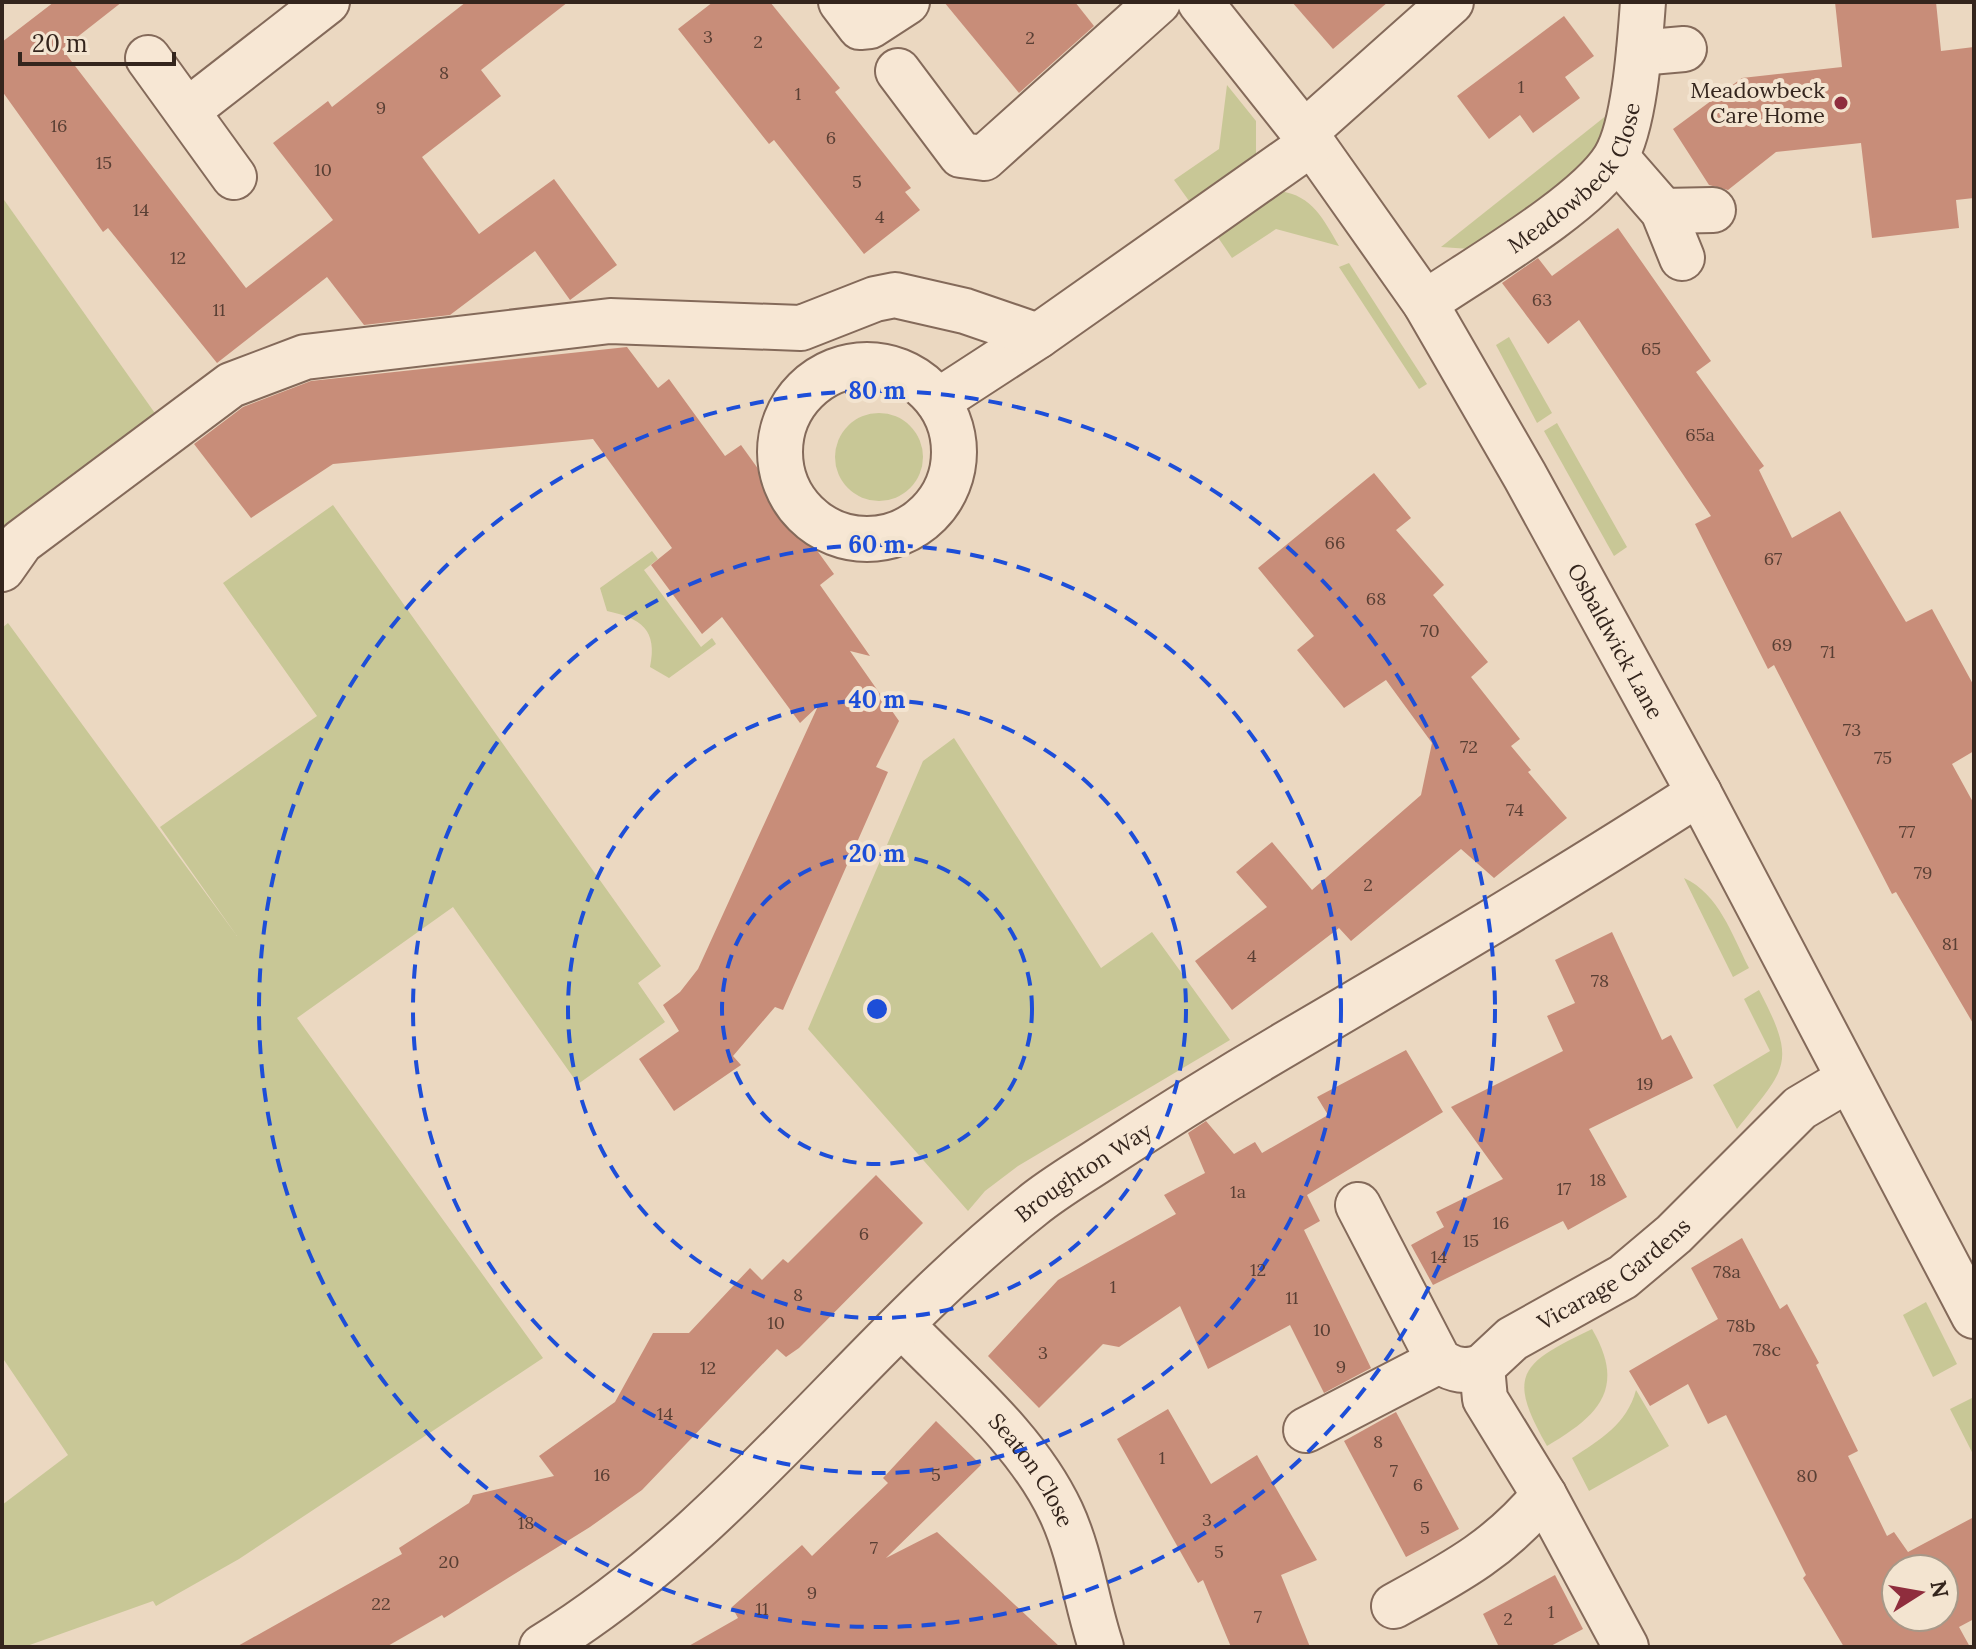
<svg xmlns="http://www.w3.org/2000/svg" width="1976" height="1649" font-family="Lora,serif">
<rect width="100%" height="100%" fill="#ebd8c1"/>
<!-- green -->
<g fill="#c8c796">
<polygon points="1227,85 1256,121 1256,159 1192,205 1174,180 1219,149"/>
<polygon points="1607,115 1607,128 1595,156 1507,227 1470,249 1441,247"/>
<path d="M1280,191C1313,196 1323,219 1339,246L1276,229L1232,258L1215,233Z"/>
<polygon points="2,197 164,426 2,543"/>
<polygon points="1349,263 1427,384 1419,389 1339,267"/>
<polygon points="1509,337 1552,413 1537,423 1496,345"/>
<circle cx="879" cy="457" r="44"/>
<polygon points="1557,423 1627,547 1614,556 1544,431"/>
<polygon points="333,505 661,966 638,983 665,1022 578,1084 453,907 297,1018 543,1358 239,1559 156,1606 153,1601 24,1647 2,1647 2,1505 68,1455 2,1357 2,628 8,623 237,936 160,827 317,716 223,583"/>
<path d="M652,551L658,559L644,570L701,647L712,638L716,644L669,678L650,667C658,630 641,618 607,611L600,588Z"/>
<polygon points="954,738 1101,968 1152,932 1230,1040 1018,1166 985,1191 968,1211 808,1029 923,761"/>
<path d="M1684,878C1719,894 1732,935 1749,968L1733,977Z"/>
<path d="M1759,990C1798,1064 1786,1068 1737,1129L1713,1085L1770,1051L1744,999Z"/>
<polygon points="1926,1302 1957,1364 1933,1377 1903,1315"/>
<path d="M1592,1329C1627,1389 1598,1416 1547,1446C1505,1373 1522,1363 1592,1329Z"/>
<path d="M1636,1390L1669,1446L1589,1491L1572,1458C1600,1440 1627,1424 1636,1390Z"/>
<polygon points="1974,1397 1974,1456 1950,1409"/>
</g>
<!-- building -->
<g fill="#c88d79" fill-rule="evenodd">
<polygon points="54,2 122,2 62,49 246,288 333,220 273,143 328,101 332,107 466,2 568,2 481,70 501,96 422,157 479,234 554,179 617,265 570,300 535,251 450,315 364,325 327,277 217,363 108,228 103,232 2,91 2,42"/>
<polygon points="713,2 770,2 840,88 835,92 911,188 905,192 920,210 864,254 774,140 769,144 678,29"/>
<polygon points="944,2 1075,2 1094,26 1019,93"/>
<polygon points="1292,2 1388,2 1333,49"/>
<polygon points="1835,2 1936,2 1941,51 1974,47 1974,198 1956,200 1959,228 1872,238 1861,143 1776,152 1728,190 1709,185 1673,129 1742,78 1842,67"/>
<polygon points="1564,16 1594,56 1565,77 1580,98 1533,133 1520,115 1489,139 1457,96"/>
<polygon points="1618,228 1711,361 1696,372 1764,466 1759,470 1792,538 1840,511 1906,622 1932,609 1974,686 1974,751 1952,764 1974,804 1974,1025 1896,892 1892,894 1774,665 1768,669 1695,524 1711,516 1579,320 1548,344 1502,283 1538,258 1552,276"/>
<polygon points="627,347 658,388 669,379 725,456 741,445 834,574 820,585 870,656 850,651 899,721 876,767 888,772 783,1010 775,1007 733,1056 741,1065 674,1111 639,1059 679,1031 663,1005 680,992 698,969 818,706 800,723 722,617 702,634 651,565 672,548 593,439 333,464 251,518 194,444 243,407 311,381"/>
<polygon points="1374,473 1411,518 1396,530 1444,585 1433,595 1488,662 1471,677 1520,739 1511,746 1531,770 1528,772 1567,818 1494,878 1461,849 1351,941 1339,928 1232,1010 1195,961 1267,907 1236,872 1272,842 1312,890 1421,795 1432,743 1386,680 1344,708 1297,650 1314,636 1258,568"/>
<polygon points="1612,932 1662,1040 1671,1035 1693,1078 1589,1129 1627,1197 1568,1230 1563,1221 1433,1285 1411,1245 1444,1227 1436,1212 1503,1179 1451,1107 1563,1051 1547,1016 1575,1003 1555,960"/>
<polygon points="1406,1050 1443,1112 1307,1195 1320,1221 1304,1230 1371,1368 1324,1393 1290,1325 1208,1369 1180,1306 1119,1347 1103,1344 1039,1408 988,1356 1058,1280 1176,1214 1164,1195 1205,1173 1188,1133 1206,1121 1234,1154 1255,1142 1262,1153 1328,1115 1317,1097"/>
<polygon points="876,1175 923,1223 799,1348 786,1357 777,1349 642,1490 590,1527 444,1618 442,1615 386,1647 236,1647 402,1554 399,1548 469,1503 473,1495 554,1476 539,1456 615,1402 653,1333 689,1333 750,1268 762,1280 783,1259 788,1263"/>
<path d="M1742,1238L1780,1309L1787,1304L1819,1363L1816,1365L1858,1451L1848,1456L1887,1536L1894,1532L1908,1552L1974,1517V1619L1959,1627L1970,1647H1844L1803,1578L1806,1575L1726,1415L1708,1424L1688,1384L1650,1406L1629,1371L1718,1319L1691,1268ZM1896,1569H1944V1617H1896Z"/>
<polygon points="1168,1409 1211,1484 1257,1455 1317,1560 1281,1575 1310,1647 1231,1647 1203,1580 1198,1583 1117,1439"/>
<polygon points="1396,1412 1459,1529 1406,1557 1344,1441"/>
<polygon points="936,1421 981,1465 886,1558 937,1532 1060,1647 687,1647 738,1618 732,1607 802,1545 812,1556 888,1483 883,1478"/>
<polygon points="1555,1575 1583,1629 1549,1647 1499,1647 1483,1614"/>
</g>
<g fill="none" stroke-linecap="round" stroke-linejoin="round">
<defs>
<g id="minor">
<polyline points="841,2 860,27 870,26 907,2"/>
<path id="s1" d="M1200,2L1312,143L1425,303L1525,476L1699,793L1974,1316"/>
<polyline points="1639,53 1684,49"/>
<polyline points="148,58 234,177"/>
<polyline points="898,71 961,155 984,158 1158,2"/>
<polyline points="187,111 327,2"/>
<polyline points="1304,133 1451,2"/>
<polyline points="1616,157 1663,211 1682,258"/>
<polyline points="1663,211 1713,210"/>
<path id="s2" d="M1425,303C1473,270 1586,205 1615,158C1635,125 1640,42 1643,2"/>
<circle cx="867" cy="452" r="87"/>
<polyline points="938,401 1038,336 1312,143"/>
<polyline points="2,569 21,542 231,385 305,357 610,321 801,328 875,299 895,295 965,311 1038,336"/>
<path d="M1358,1205L1439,1361C1455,1371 1465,1372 1482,1367"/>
<path id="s3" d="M903,1326C958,1383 1027,1439 1061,1512C1081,1555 1086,1602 1101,1647"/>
<polyline points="1306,1430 1439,1361"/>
<path d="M1394,1606C1454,1573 1500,1549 1544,1495"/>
<path id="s4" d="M542,1647C732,1531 859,1343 1032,1206C1054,1188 1080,1173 1104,1157C1165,1117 1226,1079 1289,1042C1427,961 1564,880 1699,793"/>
<path id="s5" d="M1626,1647L1544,1495L1485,1399L1482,1367L1512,1339L1623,1277L1674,1234L1800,1108L1847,1080"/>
</g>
</defs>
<!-- minor casing -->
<use href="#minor" stroke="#846a5a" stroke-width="48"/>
<!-- minor -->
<use href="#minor" stroke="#f7e7d4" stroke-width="44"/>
</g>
<!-- distance rings -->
<g fill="none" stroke="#1d4ed8" stroke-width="4" stroke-dasharray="14 10">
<circle cx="877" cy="1009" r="155"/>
<circle cx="877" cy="1009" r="309"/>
<circle cx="877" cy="1009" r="464"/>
<circle cx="877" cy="1009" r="618"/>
</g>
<!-- markers -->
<circle fill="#8f2d3d" stroke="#f3e4d0" stroke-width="3" cx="1841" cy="103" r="8"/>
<g text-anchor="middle" stroke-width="8" stroke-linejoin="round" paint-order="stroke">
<!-- number labels -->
<g font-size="18" fill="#593f34">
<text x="708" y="43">3</text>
<text x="1030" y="44">2</text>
<text x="758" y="48">2</text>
<text x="444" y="79">8</text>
<text x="1521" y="93">1</text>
<text x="798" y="100">1</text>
<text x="381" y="114">9</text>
<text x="59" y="132">16</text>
<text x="831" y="144">6</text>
<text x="104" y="169">15</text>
<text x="323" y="176">10</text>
<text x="857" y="188">5</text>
<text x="141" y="216">14</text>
<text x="880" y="223">4</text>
<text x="178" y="264">12</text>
<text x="1542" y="306">63</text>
<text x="219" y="316">11</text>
<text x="1651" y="355">65</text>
<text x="1700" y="441">65a</text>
<text x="1335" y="549">66</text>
<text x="1773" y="565">67</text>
<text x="1376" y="605">68</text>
<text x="1430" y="637">70</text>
<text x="1782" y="651">69</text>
<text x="1828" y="658">71</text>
<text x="1852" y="736">73</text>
<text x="1469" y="753">72</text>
<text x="1883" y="764">75</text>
<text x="1515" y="816">74</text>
<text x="1907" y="838">77</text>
<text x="1923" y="879">79</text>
<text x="1368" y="891">2</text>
<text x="1950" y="950">81</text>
<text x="1252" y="962">4</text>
<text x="1600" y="987">78</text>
<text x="1645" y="1090">19</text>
<text x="1598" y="1186">18</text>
<text x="1564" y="1195">17</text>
<text x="1238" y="1198">1a</text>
<text x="1501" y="1229">16</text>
<text x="864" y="1240">6</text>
<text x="1471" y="1247">15</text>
<text x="1439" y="1263">14</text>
<text x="1258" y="1276">12</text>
<text x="1727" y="1278">78a</text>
<text x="1113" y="1293">1</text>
<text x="798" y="1301">8</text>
<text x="1292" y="1304">11</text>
<text x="776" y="1329">10</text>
<text x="1741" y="1332">78b</text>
<text x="1322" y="1336">10</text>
<text x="1767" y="1356">78c</text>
<text x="1043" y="1359">3</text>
<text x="1341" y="1373">9</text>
<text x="708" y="1374">12</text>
<text x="665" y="1420">14</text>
<text x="1378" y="1448">8</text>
<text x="1162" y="1464">1</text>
<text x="1394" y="1477">7</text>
<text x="602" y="1481">16</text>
<text x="936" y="1481">5</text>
<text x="1807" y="1482">80</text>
<text x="1418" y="1491">6</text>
<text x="1207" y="1526">3</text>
<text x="526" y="1529">18</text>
<text x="1425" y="1534">5</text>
<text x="874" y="1554">7</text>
<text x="1219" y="1558">5</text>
<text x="449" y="1568">20</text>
<text x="812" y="1599">9</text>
<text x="381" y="1610">22</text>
<text x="762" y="1615">11</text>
<text x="1551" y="1618">1</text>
<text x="1258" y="1623">7</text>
<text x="1508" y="1625">2</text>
</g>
<!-- poi labels -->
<g font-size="22" fill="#34251d" stroke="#f3e4d0" text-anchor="end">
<text x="1825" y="98">Meadowbeck<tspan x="1825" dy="25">Care Home</tspan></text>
</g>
<!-- street labels -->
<g font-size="22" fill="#34251d" stroke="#f3e4d0">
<text dy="8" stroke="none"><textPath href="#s2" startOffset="200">Meadowbeck Close</textPath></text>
<text dy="8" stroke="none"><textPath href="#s1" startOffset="764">Osbaldwick Lane</textPath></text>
<text dy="8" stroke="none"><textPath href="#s4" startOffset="722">Broughton Way</textPath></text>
<text dy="8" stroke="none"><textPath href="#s5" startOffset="480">Vicarage Gardens</textPath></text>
<text dy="8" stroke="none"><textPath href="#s3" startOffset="194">Seaton Close</textPath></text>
</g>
</g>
<circle cx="877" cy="1009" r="12" fill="#1d4ed8" stroke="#f3e4d0" stroke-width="4"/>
<g font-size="24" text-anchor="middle" font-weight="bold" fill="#1d4ed8" stroke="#f3e4d0" stroke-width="8" stroke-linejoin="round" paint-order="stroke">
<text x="877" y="399">80 m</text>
<text x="877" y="553">60 m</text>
<text x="877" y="708">40 m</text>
<text x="877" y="862">20 m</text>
</g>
<!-- border -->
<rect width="1976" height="1649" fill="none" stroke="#34251d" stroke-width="8"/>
<!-- north arrow -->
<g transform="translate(1920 1593) rotate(79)"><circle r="38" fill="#f3e4d0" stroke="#a79888" stroke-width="2"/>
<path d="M0-6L14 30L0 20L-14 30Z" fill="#8f2d3d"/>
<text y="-12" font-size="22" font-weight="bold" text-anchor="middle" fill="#34251d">N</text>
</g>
<!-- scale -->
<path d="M20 52v12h154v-12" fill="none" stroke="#34251d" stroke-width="4"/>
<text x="32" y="52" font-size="24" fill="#34251d" stroke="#f3e4d0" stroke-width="6" paint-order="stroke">20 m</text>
</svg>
